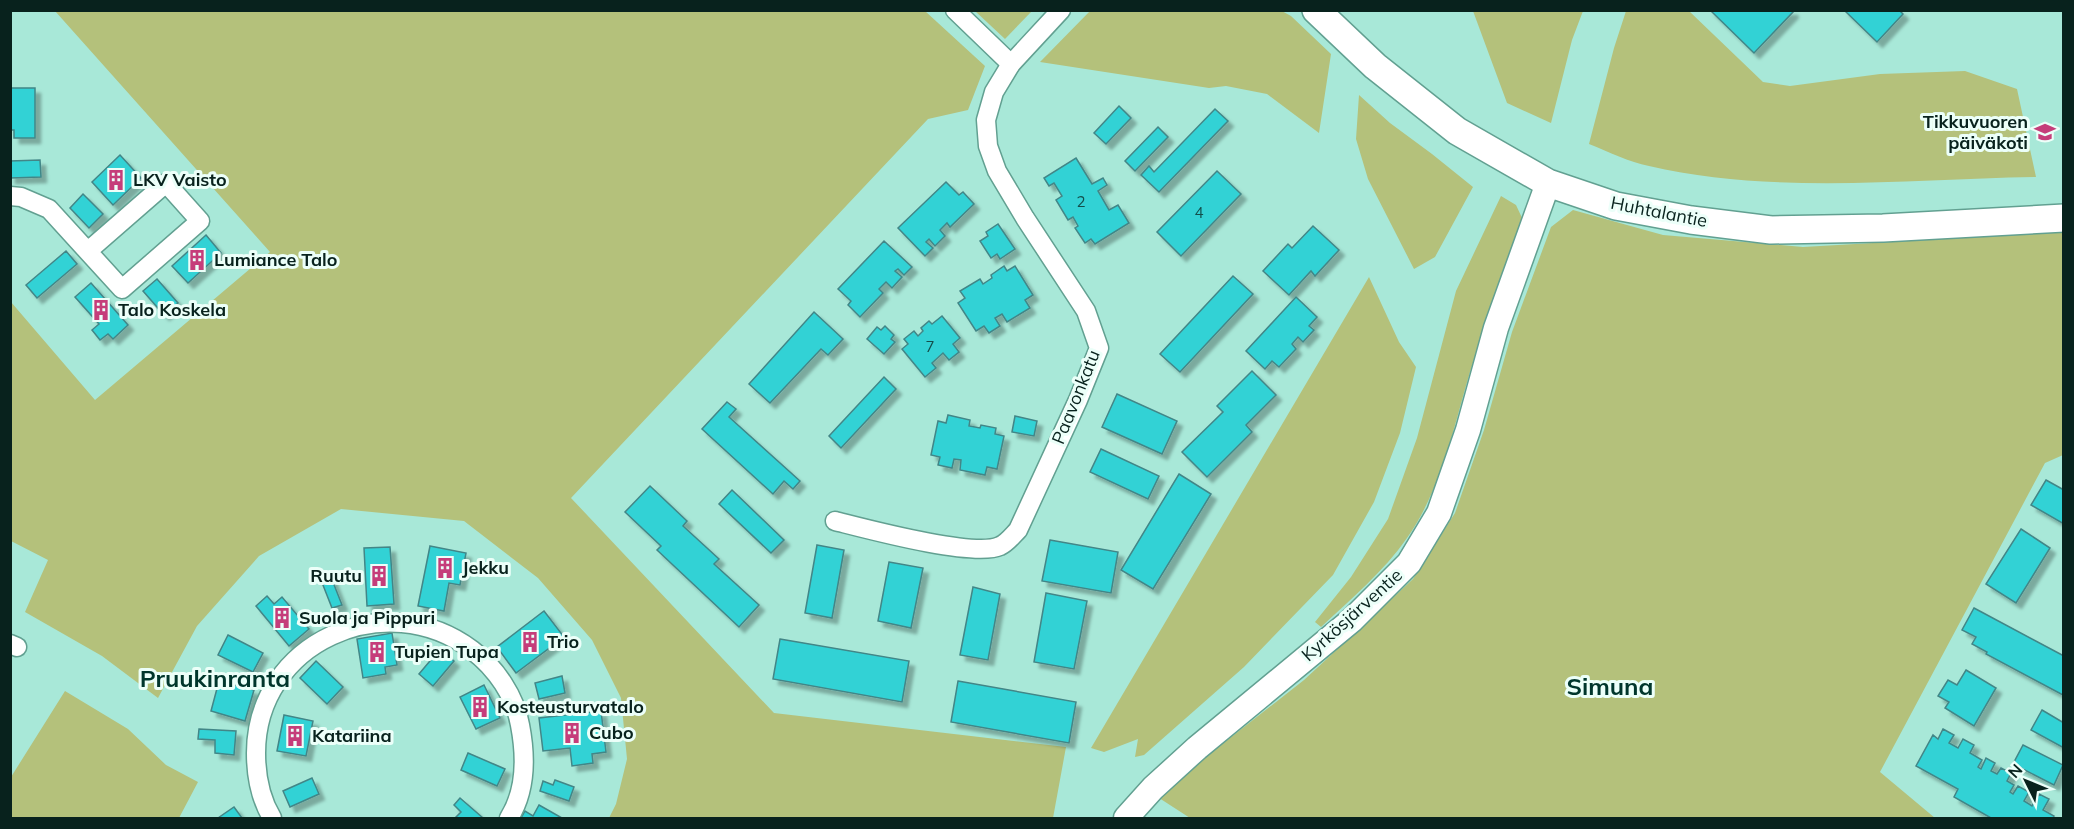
<svg xmlns="http://www.w3.org/2000/svg" width="2074" height="829" font-family="Mulish,sans-serif">
<defs>
<filter id="shadow"><feDropShadow dx="5.5" dy="5.5" stdDeviation="1.5" flood-color="#0004"/></filter>
</defs>
<rect width="100%" height="100%" fill="#a8e8d8"/>
<!-- green -->
<g fill="#b4c17b">
<polygon points="55,11 925,11 985,66 968,110 928,119 571,498 774,713 1066,747 1053,818 609,818 616,804 627,759 621,698 592,640 538,578 464,521 341,509 259,556 197,626 158,698 102,656 25,612 48,560 11,541 11,302 95,400 270,252"/>
<polygon points="975,11 1032,11 1005,39"/>
<polygon points="1090,11 1280,10 1291,16 1331,54 1319,133 1267,94 1226,86 1209,88 1040,62"/>
<polygon points="1473,11 1583,11 1572,40 1551,123 1507,103"/>
<path d="M1626,11H1689L1763,82L1790,86L1880,74L1965,71L2017,89L2036,177C1910,179 1773,195 1649,166C1629,162 1609,152 1589,144L1614,48Z"/>
<polygon points="1359,95 1390,123 1432,154 1473,187 1435,257 1414,269 1368,179 1356,139"/>
<path d="M1501,196L1516,205L1523,220C1505,270 1486,320 1470,372C1453,429 1442,488 1407,538C1384,571 1351,599 1321,627L1315,622L1351,577L1388,519L1417,438L1456,291Z"/>
<polygon points="1573,210 1663,235 1803,247 2063,232 2063,455 2045,463 1880,772 1935,818 1190,818 1156,796 1304,680 1413,579 1455,513 1484,430 1512,332 1551,227"/>
<polygon points="1369,277 1399,342 1416,367 1400,433 1374,502 1333,575 1244,667 1144,755 1135,757 1138,739 1104,752 1091,748"/>
<polygon points="65,691 128,729 166,765 198,782 179,818 11,818 11,777"/>
</g>
<!-- building -->
<g fill="#33d2d5" stroke="#428687" stroke-width="1.5" filter="url(#shadow)">
<polygon points="1710,10 1792,10 1793,12 1754,53"/>
<polygon points="1844,10 1899,10 1903,14 1877,42"/>
<polygon points="10,88 35,88 35,138 14,138 14,130 10,130"/>
<polygon points="1119,106 1131,118 1106,144 1094,133"/>
<polygon points="1215,109 1228,121 1159,192 1141,175 1149,166 1154,172"/>
<polygon points="1158,127 1168,137 1135,171 1125,161"/>
<polygon points="120,155 141,178 113,205 92,182"/>
<polygon points="1076,158 1092,184 1103,178 1107,185 1098,191 1109,210 1118,205 1129,223 1095,244 1091,239 1085,243 1075,228 1078,226 1073,217 1068,220 1056,200 1062,196 1054,183 1049,186 1044,178"/>
<polygon points="40,160 41,177 10,178 10,161"/>
<polygon points="1217,171 1241,194 1181,256 1157,232"/>
<polygon points="946,182 959,195 963,192 974,204 950,227 947,223 940,230 945,236 935,246 929,239 926,242 933,248 925,256 898,228"/>
<polygon points="83,194 103,214 89,228 70,208"/>
<polygon points="998,224 1015,249 1000,259 997,254 991,258 980,241 988,236 986,232"/>
<polygon points="1313,226 1339,250 1315,276 1311,271 1289,295 1263,271 1288,244 1292,248"/>
<polygon points="206,235 221,253 188,283 172,266"/>
<polygon points="884,241 912,267 904,275 898,269 895,271 902,277 892,288 886,282 879,289 883,293 860,317 848,305 851,301 838,289"/>
<polygon points="66,251 77,264 37,298 26,285"/>
<polygon points="1004,266 1007,271 1015,266 1033,295 1025,300 1030,308 1007,322 1002,314 995,318 1000,326 989,333 984,326 976,331 958,303 965,298 960,291 980,279 983,284 992,278 991,275"/>
<polygon points="1233,276 1253,294 1180,372 1160,354"/>
<polygon points="157,279 178,303 164,315 143,291"/>
<polygon points="91,283 128,325 113,339 108,334 100,340 92,330 99,324 75,297"/>
<polygon points="1296,297 1317,317 1309,326 1314,330 1303,342 1298,337 1292,344 1296,349 1279,367 1272,361 1265,369 1246,351"/>
<polygon points="814,312 843,339 828,355 821,349 770,403 749,384"/>
<polygon points="942,316 960,338 953,344 959,352 949,360 943,353 932,363 936,368 925,377 902,349 908,344 904,339 914,331 918,336 923,331 921,328 929,321 932,324"/>
<polygon points="885,326 894,335 891,339 895,342 884,354 867,339 877,327 881,330"/>
<polygon points="1252,371 1276,395 1246,425 1252,432 1207,477 1182,452 1223,412 1217,406"/>
<polygon points="884,377 896,389 841,448 829,436"/>
<polygon points="1117,394 1177,421 1162,454 1102,427"/>
<polygon points="727,402 736,409 729,417 800,481 793,489 784,481 773,494 702,429"/>
<polygon points="948,415 970,420 969,426 980,428 981,425 996,428 995,434 1004,436 997,469 987,467 985,475 960,470 961,460 954,459 952,468 938,465 940,457 931,455 938,421 946,423"/>
<polygon points="1015,416 1037,421 1034,436 1012,432"/>
<polygon points="1101,449 1159,476 1148,499 1090,472"/>
<polygon points="1179,474 1211,494 1153,589 1121,570"/>
<polygon points="2046,480 2064,490 2064,524 2031,505"/>
<polygon points="650,486 687,521 683,526 719,559 714,564 759,605 739,627 657,550 661,546 625,512"/>
<polygon points="732,490 784,540 771,553 719,504"/>
<polygon points="2021,529 2050,548 2016,603 1986,584"/>
<polygon points="1050,540 1118,552 1111,593 1042,581"/>
<polygon points="817,545 844,550 832,618 805,613"/>
<polygon points="430,546 466,553 460,585 449,583 444,611 418,606"/>
<polygon points="390,547 394,604 367,606 364,548"/>
<polygon points="889,562 923,568 911,628 878,621"/>
<polygon points="331,577 342,605 332,608 321,580"/>
<polygon points="973,587 1000,594 988,660 960,655"/>
<polygon points="1046,593 1087,601 1074,669 1034,662"/>
<polygon points="267,596 274,604 282,597 309,629 289,646 256,606"/>
<polygon points="1974,608 2064,656 2063,695 1986,654 1987,652 1972,644 1976,637 1962,630"/>
<polygon points="544,611 564,637 516,673 497,647"/>
<polygon points="392,633 397,665 385,667 386,674 363,678 357,639"/>
<polygon points="228,635 263,653 253,672 218,655"/>
<polygon points="780,639 909,661 902,702 773,679"/>
<polygon points="440,649 454,661 433,686 419,674"/>
<polygon points="316,661 343,687 327,704 300,678"/>
<polygon points="1966,670 1996,688 1974,726 1945,708 1949,702 1938,696 1948,680 1957,685"/>
<polygon points="562,676 565,693 539,699 535,683"/>
<polygon points="219,681 254,690 245,721 211,711"/>
<polygon points="958,681 1076,702 1069,743 951,722"/>
<polygon points="484,685 500,718 476,729 460,697"/>
<polygon points="2042,710 2064,723 2064,748 2031,730"/>
<polygon points="601,711 606,752 592,754 593,763 572,766 570,748 543,751 539,718"/>
<polygon points="284,715 313,721 306,756 277,751"/>
<polygon points="199,729 236,731 234,755 215,753 215,740 198,739"/>
<polygon points="1943,729 1954,735 1949,743 1958,748 1963,739 1974,745 1970,753 1982,760 1978,767 1981,769 1986,758 1995,763 1991,771 1997,774 2001,768 2011,773 2007,781 2014,785 2010,792 2013,794 2018,786 2029,792 2024,801 2032,806 2039,794 2049,799 2043,810 2054,816 2053,818 1991,818 1954,797 1958,789 1916,766 1933,735 1938,739"/>
<polygon points="2023,745 2063,765 2054,785 2013,764"/>
<polygon points="468,753 505,769 497,786 461,770"/>
<polygon points="312,778 319,794 290,807 283,791"/>
<polygon points="555,780 574,787 569,801 540,791 543,781 553,785"/>
<polygon points="460,798 483,818 455,818 461,812 454,805"/>
<polygon points="539,805 562,818 521,818 525,811 533,816"/>
<polygon points="234,807 242,818 218,818"/>
</g>
<g fill="none" stroke-linecap="round" stroke-linejoin="round">
<defs>
<g id="minor">
<polyline points="955,10 1011,64"/>
<polyline points="10,196 21,197 49,209 122,289 200,221 166,183 88,251"/>
<path d="M835,521C867,529 974,558 1000,546C1007,543 1013,535 1018,530L1078,400L1099,348L1086,311L1025,218L997,171L988,146L986,120L994,92L1011,64L1061,10"/>
<polyline points="10,644 17,647"/>
<path d="M272,818C260,798 256,776 256,753C256,642 386,585 472,650C496,668 515,696 520,725C526,756 526,791 509,818"/>
</g>
<polyline id="tertiary" points="1126,818 1153,788 1197,748 1352,620 1409,563 1439,513 1468,430 1496,328 1548,183"/>
<polyline id="secondary" points="1316,10 1375,66 1457,131 1548,183 1616,206 1691,220 1771,230 1883,228 2064,218"/>
</defs>
<!-- minor casing -->
<use href="#minor" stroke="#62a091" stroke-width="21"/>
<!-- tertiary casing -->
<use href="#tertiary" stroke="#62a091" stroke-width="27"/>
<!-- secondary casing -->
<use href="#secondary" stroke="#62a091" stroke-width="30"/>
<!-- minor -->
<use href="#minor" stroke="#fff" stroke-width="18"/>
<!-- tertiary -->
<use href="#tertiary" stroke="#fff" stroke-width="24"/>
<!-- secondary -->
<use href="#secondary" stroke="#fff" stroke-width="27"/>
</g>
<!-- icons -->
<defs>
<symbol id="school-bare" viewBox="-9 -9 18 18"><path d="M0-5L7-2L0 1L-7-2ZM-4 1L0 2.5L4 1V4Q0 6-4 4Z" fill="#c53d7a" stroke="#ecfff9" stroke-width="2.5" paint-order="stroke"/></symbol>
<symbol id="building-bare" viewBox="-9 -9 18 18"><path d="M-4-6H4V6H1V3H-1V6H-4ZM-2.5-4.3h1.7v1.8h-1.7ZM.8-4.3h1.7v1.8H.8ZM-2.5-1h1.7V.8h-1.7ZM.8-1h1.7V.8H.8Z" fill="#c53d7a" stroke="#ecfff9" stroke-width="2.5" paint-order="stroke"/></symbol>
</defs>
<g fill-rule="evenodd">
<use href="#school-bare" x="2030" y="117" width="30" height="30"/>
<use href="#building-bare" x="101" y="165" width="30" height="30"/>
<use href="#building-bare" x="182" y="245" width="30" height="30"/>
<use href="#building-bare" x="86" y="295" width="30" height="30"/>
<use href="#building-bare" x="430" y="553" width="30" height="30"/>
<use href="#building-bare" x="364" y="561" width="30" height="30"/>
<use href="#building-bare" x="267" y="603" width="30" height="30"/>
<use href="#building-bare" x="515" y="627" width="30" height="30"/>
<use href="#building-bare" x="362" y="637" width="30" height="30"/>
<use href="#building-bare" x="465" y="692" width="30" height="30"/>
<use href="#building-bare" x="557" y="718" width="30" height="30"/>
<use href="#building-bare" x="280" y="721" width="30" height="30"/>
</g>
<g text-anchor="middle" stroke-width="6" stroke-linejoin="round" paint-order="stroke">
<!-- number labels -->
<g font-size="15" fill="#134e4b">
<text x="1081" y="207">2</text>
<text x="1199" y="218">4</text>
<text x="930" y="352">7</text>
</g>
<!-- poi labels -->
<g font-size="18" font-weight="bold" fill="#08221d" stroke="#ecfff9" text-anchor="start">
<text x="2028" y="128" text-anchor="end">Tikkuvuoren<tspan x="2028" dy="21">päiväkoti</tspan></text>
<text x="133" y="186">LKV Vaisto</text>
<text x="214" y="266">Lumiance Talo</text>
<text x="118" y="316">Talo Koskela</text>
<text x="462" y="574">Jekku</text>
<text x="362" y="582" text-anchor="end">Ruutu</text>
<text x="299" y="624">Suola ja Pippuri</text>
<text x="547" y="648">Trio</text>
<text x="394" y="658">Tupien Tupa</text>
<text x="497" y="713">Kosteusturvatalo</text>
<text x="589" y="739">Cubo</text>
<text x="312" y="742">Katariina</text>
</g>
<!-- street labels -->
<g font-size="18" fill="#08221d" stroke="#ecfff9">
<text transform="translate(1659 212) rotate(11)" y="6">Huhtalantie</text>
<text transform="translate(1076 397) rotate(-68)" y="6">Paavonkatu</text>
<text transform="translate(1352 615) rotate(-42)" y="6">Kyrkösjärventie</text>
</g>
<!-- district labels -->
<g font-size="24" font-weight="bold" fill="#00362c" stroke="#ecfff9">
<text x="215" y="687">Pruukinranta</text>
<text x="1610" y="695">Simuna</text>
</g>
</g>
<!-- border -->
<rect width="2074" height="829" fill="none" stroke="#08221d" stroke-width="24"/>
<!-- north arrow -->
<g transform="translate(2026 781) rotate(313)" stroke="#ecfff9" stroke-width="4.5" paint-order="stroke">
<path d="M0-4.5L10 22L0 15L-10 22Z" fill="#08221d"/>
<text y="-9" font-size="16" font-weight="bold" text-anchor="middle" fill="#08221d">N</text>
</g>
</svg>
